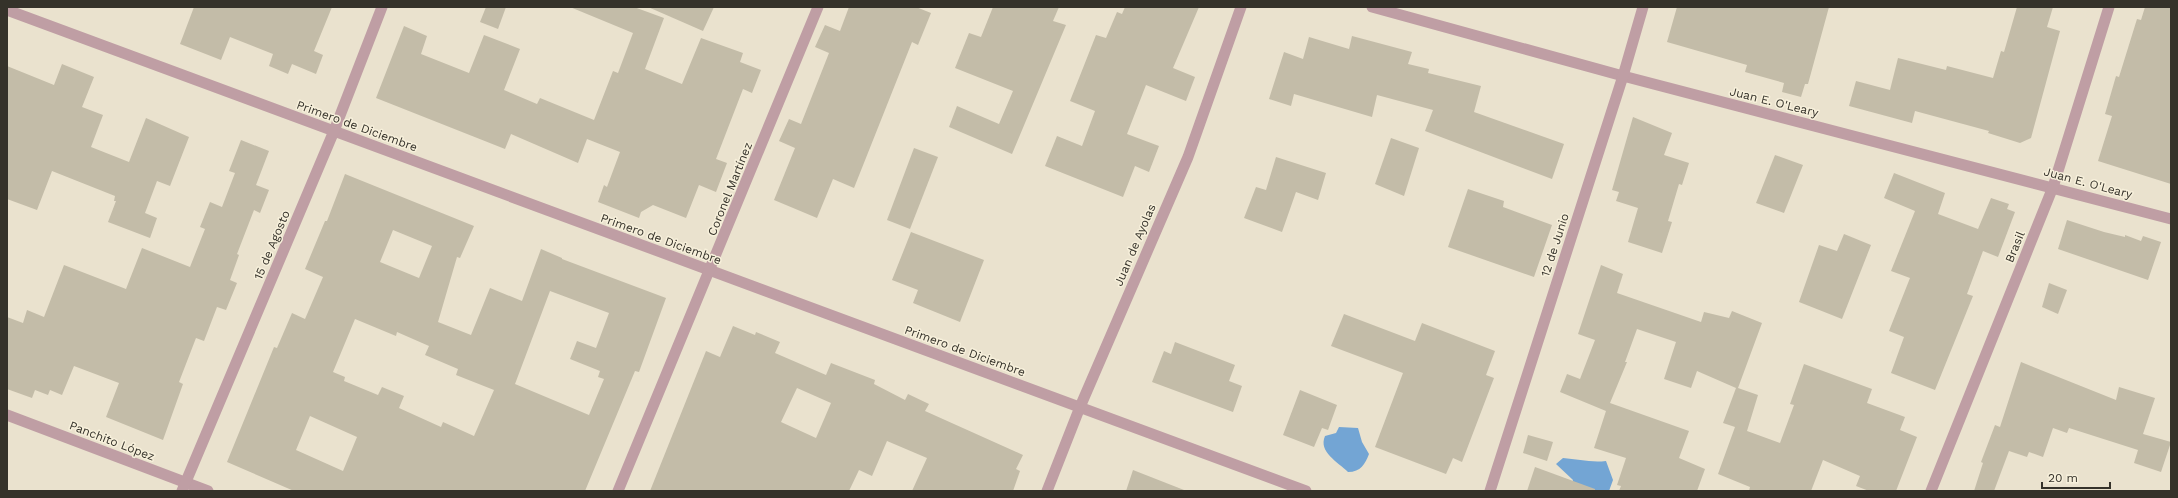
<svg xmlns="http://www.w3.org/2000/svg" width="2178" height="498" font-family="'Work Sans',sans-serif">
<rect width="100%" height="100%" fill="#eae2ce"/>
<!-- water -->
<g fill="#73a5d4">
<path d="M1339,427L1358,428L1362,442L1369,454C1365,464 1361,472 1348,472C1338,462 1318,452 1325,436L1336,433Z"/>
<path d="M1563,458C1578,459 1591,463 1606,461L1613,480L1609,491H1570L1573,480L1556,464Z"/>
</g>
<!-- building -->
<g fill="#c3bca8" fill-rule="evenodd">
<polygon points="194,7 332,7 314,51 323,55 316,74 292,64 288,74 269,66 273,54 230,37 221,60 180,44"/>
<polygon points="486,7 506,7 498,29 480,22"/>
<polygon points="570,7 634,7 664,18 645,69 682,84 701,38 743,53 740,62 761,70 752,93 743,89 716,159 727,163 716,192 699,185 686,218 653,205 641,212 639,218 598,202 604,185 607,187 620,152 587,139 578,163 511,134 505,149 376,98 404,26 427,36 421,54 469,73 484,35 520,49 504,90 537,104 540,98 594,120 613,71 618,73 633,33"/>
<polygon points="648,7 714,7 703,31"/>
<polygon points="849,7 916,7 931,13 918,45 912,42 854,188 833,179 817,218 774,200 795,148 779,141 789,119 801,124 829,53 815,47 825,25 840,31"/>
<polygon points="993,7 1059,7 1053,21 1066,25 1012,154 949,127 957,106 999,124 1013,91 955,68 969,33 981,37"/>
<polygon points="1125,7 1199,7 1173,68 1195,77 1186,101 1146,85 1127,134 1159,146 1149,172 1135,166 1123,197 1045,166 1057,136 1082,146 1095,111 1070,101 1096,35 1106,38 1117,12 1122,14"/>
<polygon points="1677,7 1829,7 1808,84 1805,84 1801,97 1782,92 1784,83 1745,72 1747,65 1667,42"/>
<polygon points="2017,7 2053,7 2047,27 2060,31 2031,138 2020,143 1988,133 1989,131 1915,111 1912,123 1849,106 1856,81 1890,90 1898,58 1946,70 1947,66 1993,78 2001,51 2004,52"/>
<polygon points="2145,7 2171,7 2171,184 2098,161 2112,116 2105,114 2116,76 2119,77 2137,19 2141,20"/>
<polygon points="1352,36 1412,52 1408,64 1429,69 1428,73 1481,86 1474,112 1564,144 1552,179 1425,131 1433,110 1377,95 1372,117 1294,94 1291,106 1269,99 1284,52 1303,59 1309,37 1349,49"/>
<polygon points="62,64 94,77 82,107 103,115 91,147 129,162 146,118 189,137 170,186 157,181 145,213 157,218 150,238 108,222 116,201 114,201 115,196 52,171 37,210 7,199 7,66 54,85"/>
<polygon points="1633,117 1672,133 1664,155 1689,163 1682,185 1679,184 1668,221 1672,222 1662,253 1628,242 1638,208 1616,201 1619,192 1612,190"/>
<polygon points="1391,138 1419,148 1404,196 1375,184"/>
<polygon points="241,140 269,151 256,185 269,190 260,213 254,210 237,254 239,255 230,280 237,283 226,310 217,307 204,341 196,338 179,382 183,384 163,440 106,417 119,383 74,366 62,395 50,390 48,395 35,390 32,398 7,389 7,317 23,323 27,310 44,317 64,265 126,289 142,248 190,267 205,229 200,227 210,202 222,207 235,173 229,171"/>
<polygon points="914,148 938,157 910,229 887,220"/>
<polygon points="1775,155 1803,165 1784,213 1756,203"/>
<polygon points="1276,157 1326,173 1318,200 1296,192 1282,232 1244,218 1256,187 1266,190"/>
<polygon points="1894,173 1945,193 1938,214 1978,229 1991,198 2009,204 2007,209 2015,212 1998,257 1983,251 1967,294 1973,296 1935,390 1891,373 1904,337 1889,331 1910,278 1891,271 1915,211 1884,198"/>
<path d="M345,174L474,226L460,258L457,257L438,322L471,335L490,288L522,301L541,249L562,258V259L666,298L639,372L635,371L585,491H294L227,462L274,347L277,348L292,313L305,319L323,277L305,269L325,221H327ZM393,230L432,246L419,278L380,262ZM550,291L609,313L596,348L577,341L570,359L600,371L598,377L604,379L589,415L515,384ZM355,319L396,336L397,332L429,346L425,355L458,369L456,375L494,390L474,436L443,422L441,427L399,408L404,396L382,387L378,395L344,381L345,377L333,372ZM310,416L357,437L343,471L296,450Z"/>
<polygon points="1468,189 1504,201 1503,207 1552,225 1534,277 1448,247"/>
<polygon points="2067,220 2104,232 2125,237 2125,235 2141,241 2143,236 2161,242 2148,280 2058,249"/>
<polygon points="911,232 984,260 960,322 913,303 918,290 892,280"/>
<polygon points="1844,234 1871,245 1842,319 1799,302 1819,245 1837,251"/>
<polygon points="1601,265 1623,274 1617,293 1701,322 1704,312 1729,318 1732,311 1762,323 1738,388 1758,395 1747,431 1780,443 1794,405 1790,404 1804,364 1872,389 1867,403 1905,417 1900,430 1917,437 1896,491 1869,491 1856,486 1860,476 1823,460 1811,491 1749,491 1750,487 1718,474 1735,427 1723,423 1736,388 1697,371 1691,388 1664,379 1676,342 1637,329 1625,362 1627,362 1610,403 1689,431 1679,458 1705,469 1697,491 1619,491 1621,486 1617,485 1626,458 1594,448 1606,411 1560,392 1567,374 1580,379 1595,340 1578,334"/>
<polygon points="2049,283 2067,290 2058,314 2042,307"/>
<polygon points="1344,314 1415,341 1422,323 1495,351 1486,375 1494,378 1462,462 1453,458 1446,474 1375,447 1403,373 1331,346"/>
<path d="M733,326L755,335L756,332L780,342L775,353L826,375L831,363L875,380L874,384L905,400L908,394L929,404L925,411L1023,455L1016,469L1020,471L1013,491H912L927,458L887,441L872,476L859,470L849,491H650L706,351L720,357ZM797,388L831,403L816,438L781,422Z"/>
<polygon points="1175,342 1235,365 1229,381 1242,386 1233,412 1152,382 1164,351 1171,354"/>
<polygon points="2021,362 2116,400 2119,387 2155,398 2143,434 2171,442 2161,472 2134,463 2138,450 2069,428 2067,433 2053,428 2043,457 2029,452 2027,457 2009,451 1994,491 1974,491 1983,463 1981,462 1995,425 2000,427"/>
<polygon points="1300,390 1337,405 1328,430 1322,428 1314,447 1283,435"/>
<polygon points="1528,435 1553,442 1547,461 1523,453"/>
<polygon points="1535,467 1595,489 1595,491 1527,491"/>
<polygon points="1133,470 1184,490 1184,491 1126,491"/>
</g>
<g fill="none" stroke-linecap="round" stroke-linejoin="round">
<!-- minor -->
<g stroke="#bf9ea4" stroke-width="11">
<polyline points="1372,7 1623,76 2171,219"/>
<polyline points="7,10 1306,491"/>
<polyline points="7,415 208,491"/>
<polyline points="182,491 334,131 382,7"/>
<polyline points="618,491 818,7"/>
<polyline points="1047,491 1080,407 1188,157 1241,7"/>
<polyline points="1490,491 1623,76 1643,7"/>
<polyline points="1931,491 2053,187 2109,7"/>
</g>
</g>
<g text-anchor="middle" stroke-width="3" stroke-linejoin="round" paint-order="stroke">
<!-- street labels -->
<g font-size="12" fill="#35322a" stroke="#f7f0db">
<text transform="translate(1774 102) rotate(14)" y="4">Juan E. O'Leary</text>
<text transform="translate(357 126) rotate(20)" y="4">Primero de Diciembre</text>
<text transform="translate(2088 183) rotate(15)" y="4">Juan E. O'Leary</text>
<text transform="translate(730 189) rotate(-68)" y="4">Coronel Martínez</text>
<text transform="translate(661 239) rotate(20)" y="4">Primero de Diciembre</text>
<text transform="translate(272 245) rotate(-67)" y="4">15 de Agosto</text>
<text transform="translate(1135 245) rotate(-67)" y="4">Juan de Ayolas</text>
<text transform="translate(1555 245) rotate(-72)" y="4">12 de Junio</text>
<text transform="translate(2015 247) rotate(-68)" y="4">Brasil</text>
<text transform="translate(965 351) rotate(20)" y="4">Primero de Diciembre</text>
<text transform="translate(112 441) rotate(21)" y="4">Panchito López</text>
</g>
</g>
<!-- border -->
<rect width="2178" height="498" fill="none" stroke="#35322a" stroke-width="16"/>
<!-- scale -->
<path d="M2042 482v6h68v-6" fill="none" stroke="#35322a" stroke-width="2"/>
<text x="2048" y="482" font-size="12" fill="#35322a" stroke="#f7f0db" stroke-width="3" paint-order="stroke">20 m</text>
</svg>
